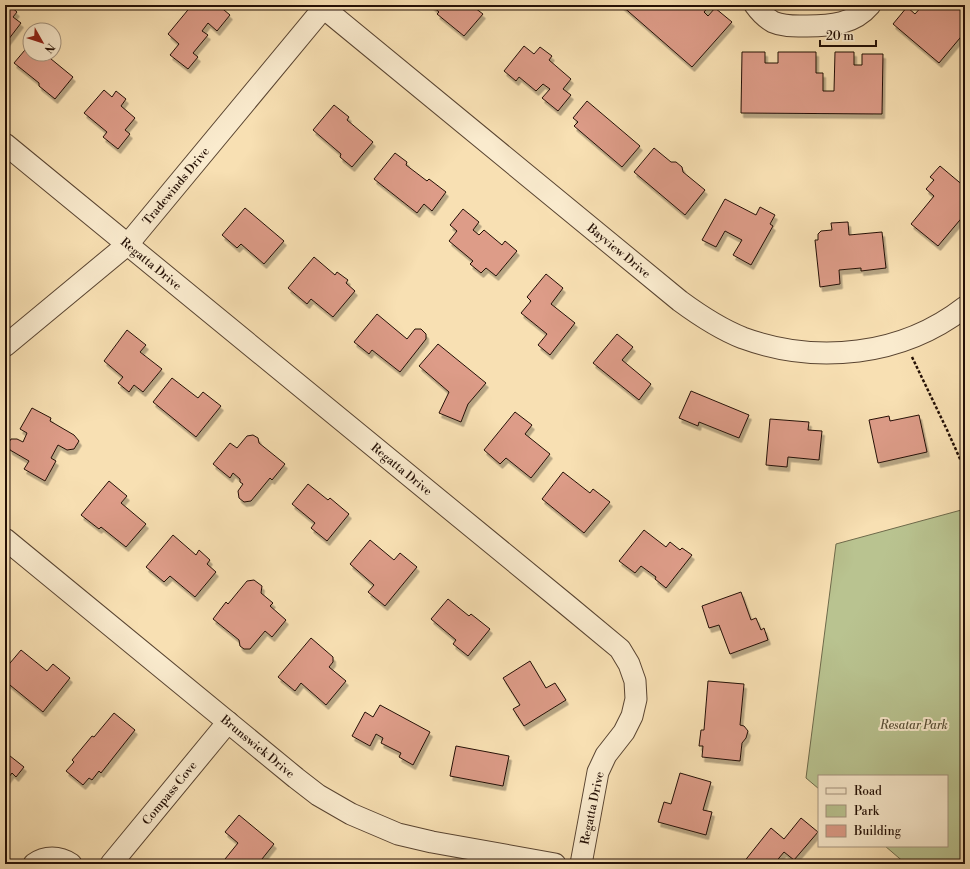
<svg xmlns="http://www.w3.org/2000/svg" width="970" height="869" font-family="'Libre Bodoni',serif">
<defs>
<filter id="shadow"><feDropShadow dx="2.5" dy="4.5" stdDeviation="0" flood-color="#0004"/></filter>
</defs>
<rect width="100%" height="100%" fill="#f8e0b3"/>
<filter id="stains"><feTurbulence type="fractalNoise" baseFrequency=".005" numOctaves="4"/><feColorMatrix values="0 0 0 0 .2 0 0 0 0 .09 0 0 0 0 .02 0 0 0 .5 -.17"/></filter>
<radialGradient id="worn" r=".72"><stop offset=".6" stop-color="#630" stop-opacity="0"/><stop offset="1" stop-color="#630" stop-opacity=".3"/></radialGradient>
<!-- green -->
<polygon fill="#b9c390" stroke="#6e6a4b" points="965,509 965,864 906,864 885,846 947,846 947,776 819,776 819,789 806,778 836,544"/>
<!-- building -->
<g fill="#dd9c88" stroke="#241006" filter="url(#shadow)">
<polygon points="5,5 9,5 17,12 13,17 21,23 5,44"/>
<polygon points="192,5 218,5 230,15 217,31 208,23 202,31 208,35 193,53 198,57 188,69 170,55 179,44 168,34"/>
<polygon points="431,5 471,5 483,14 464,36 437,14 439,12"/>
<polygon points="621,5 680,5 681,6 682,5 710,5 704,12 708,16 715,8 732,22 692,67"/>
<polygon points="923,5 965,5 965,32 939,63 893,24 907,7 915,14"/>
<polygon points="30,44 30,54 45,54 73,77 55,99 39,86 39,83 14,63"/>
<polygon points="524,46 534,54 540,47 552,56 549,60 571,79 563,89 571,95 558,111 542,98 550,89 543,84 536,91 519,77 516,81 504,71"/>
<polygon points="742,52 765,52 765,63 778,63 778,52 816,52 816,73 823,73 823,91 834,91 835,52 854,52 854,65 862,65 862,54 883,54 882,114 741,113"/>
<polygon points="104,90 112,97 116,91 126,99 121,106 135,118 125,130 130,134 118,149 103,137 107,132 84,113"/>
<polygon points="587,101 640,146 622,167 574,126 578,122 573,118"/>
<polygon points="334,105 349,117 347,120 373,142 352,167 340,157 341,154 313,130"/>
<polygon points="654,148 671,162 676,162 682,167 683,172 705,190 685,215 634,172"/>
<polygon points="395,153 407,162 406,165 427,181 429,179 446,192 432,211 424,204 417,213 374,179"/>
<polygon points="940,166 965,187 965,214 938,246 911,224 934,196 926,189 934,180 930,177"/>
<polygon points="725,199 756,215 760,207 775,215 770,224 773,226 751,265 733,255 742,240 725,231 716,247 702,240"/>
<polygon points="245,208 284,241 264,264 241,244 237,248 222,235"/>
<polygon points="463,209 479,222 473,230 479,235 484,230 502,245 505,241 517,251 496,276 486,268 481,273 470,264 473,261 449,241 457,231 450,225"/>
<polygon points="848,222 849,235 882,232 886,268 861,271 861,268 839,270 840,284 820,287 815,240 818,240 818,234 821,231 832,230 831,223"/>
<polygon points="314,257 335,275 337,272 348,280 346,283 355,291 333,317 311,299 307,304 288,288"/>
<polygon points="546,274 563,288 551,304 575,323 550,355 538,345 547,334 521,313 531,301 527,297"/>
<polygon points="377,314 407,339 415,329 421,329 426,334 426,339 400,372 372,350 369,354 354,342"/>
<polygon points="127,330 146,345 140,352 162,369 143,392 134,385 129,392 118,383 123,377 104,361"/>
<polygon points="617,334 633,347 622,360 651,384 639,400 593,363"/>
<polygon points="438,344 486,383 468,404 461,422 439,413 449,392 419,366"/>
<polygon points="172,378 198,398 203,392 221,406 196,437 153,402"/>
<polygon points="691,391 749,415 739,438 699,422 698,426 679,418"/>
<polygon points="32,408 51,418 50,421 74,435 79,441 74,449 67,450 58,445 51,458 56,461 45,481 24,469 29,461 10,450 8,444 11,439 17,439 23,442 27,433 20,429"/>
<polygon points="515,412 532,425 525,434 550,454 531,478 506,458 500,464 484,450"/>
<polygon points="919,415 927,452 878,463 869,420 889,416 890,421"/>
<polygon points="770,419 809,422 808,430 822,431 819,460 788,457 787,467 766,465"/>
<polygon points="253,435 258,438 259,443 285,464 272,480 270,478 251,501 244,502 239,498 238,491 243,484 240,482 240,479 233,473 230,478 213,464 230,443 237,448 247,436"/>
<polygon points="563,472 590,493 593,489 610,502 584,533 542,499"/>
<polygon points="109,481 127,496 121,503 146,524 126,547 101,527 99,529 81,515"/>
<polygon points="308,484 328,500 330,498 349,514 327,541 311,528 315,523 292,504"/>
<polygon points="644,530 666,547 670,542 680,550 682,548 692,555 666,588 655,579 656,577 641,566 635,573 619,561"/>
<polygon points="173,535 196,555 199,550 210,560 207,564 216,572 195,597 170,576 164,582 146,567"/>
<polygon points="370,540 394,560 400,553 417,567 385,606 368,592 374,585 350,564"/>
<polygon points="254,580 262,586 261,593 273,603 270,606 286,620 272,637 265,631 250,649 244,649 240,646 239,640 213,619 226,602 228,604 247,581"/>
<polygon points="741,592 751,620 756,618 761,630 764,628 768,640 730,654 719,625 709,628 702,606"/>
<polygon points="448,599 469,616 471,614 490,629 468,656 453,644 456,640 431,619"/>
<polygon points="311,638 333,657 333,662 329,667 346,681 326,705 301,683 295,691 278,677"/>
<polygon points="21,650 47,671 53,664 70,678 43,712 5,681 5,669"/>
<polygon points="530,661 546,688 555,683 566,700 524,726 513,709 520,705 503,678"/>
<polygon points="708,681 744,684 740,725 744,726 748,731 746,738 742,743 740,761 702,757 703,746 699,746 701,730 704,730"/>
<polygon points="380,705 430,732 413,765 399,757 401,753 381,743 383,738 376,734 370,746 352,736 365,712 373,717"/>
<polygon points="114,713 135,730 101,773 99,771 92,780 89,778 83,785 66,771 74,762 72,760 92,736 94,737"/>
<polygon points="456,746 509,756 503,786 450,776"/>
<polygon points="5,752 24,767 16,777 12,773 5,782"/>
<polygon points="680,773 711,782 703,810 712,812 706,835 658,822 664,802 671,804"/>
<polygon points="239,815 274,844 258,864 221,864 238,843 225,832"/>
<polygon points="801,818 818,832 794,860 784,852 774,864 744,864 743,863 771,828 784,839"/>
</g>
<g fill="none" stroke-linecap="round" stroke-linejoin="round">
<defs>
<g id="minor">
<path id="s1" d="M320,5L680,301C699,315 720,329 743,338C817,365 902,356 965,307"/>
<path d="M755,5C760,12 766,18 773,22C784,27 796,26 807,26C831,26 854,24 870,5"/>
<path id="s2" d="M5,144L567,605L620,649L629,664L635,681L636,699L632,716L624,732L606,755L598,772L581,864"/>
<path id="s3" d="M5,346L128,244L326,5"/>
<path id="s4" d="M5,539L296,778L318,795L351,814L398,834L432,842L555,864"/>
<path d="M34,864C45,856 59,856 71,864"/>
<path id="s5" d="M111,864L228,722"/>
</g>
</defs>
<!-- minor casing -->
<use href="#minor" stroke="#594431" stroke-width="23"/>
<!-- path -->
<polyline stroke="#241006" stroke-width="2.5" stroke-dasharray="3 2" stroke-linecap="butt" points="912,357 948,432 965,470"/>
<!-- minor -->
<use href="#minor" stroke="#faebce" stroke-width="21"/>
</g>
<g text-anchor="middle" stroke-width="4" stroke-linejoin="round" paint-order="stroke">
<!-- street labels -->
<g font-size="12" fill="#241006" stroke="#faebce">
<text dy="4" stroke="none"><textPath href="#s3" startOffset="235">Tradewinds Drive</textPath></text>
<text dy="4" stroke="none"><textPath href="#s1" startOffset="387">Bayview Drive</textPath></text>
<text dy="4" stroke="none"><textPath href="#s2" startOffset="189">Regatta Drive</textPath></text>
<text dy="4" stroke="none"><textPath href="#s2" startOffset="513">Regatta Drive</textPath></text>
<text dy="4" stroke="none"><textPath href="#s4" startOffset="327">Brunswick Drive</textPath></text>
<text dy="4" stroke="none"><textPath href="#s5" startOffset="92">Compass Cove</textPath></text>
<text transform="translate(592 808) rotate(-78)" y="4">Regatta Drive</text>
</g>
<!-- park labels -->
<g font-size="12" font-style="italic" fill="#584f36" stroke="#faebce">
<text x="914" y="729">Resatar Park</text>
</g>
</g>
<!-- margin -->
<rect width="970" height="869" fill="none" stroke="#f8e0b3" stroke-width="20"/>
<rect x="6" y="6" width="958" height="857" fill="none" stroke="#241006" stroke-width="2"/>
<rect x="10" y="10" width="950" height="849" fill="none" stroke="#241006"/>
<!-- legend -->
<rect x="818" y="775" width="130" height="72" fill="#faebce" stroke="#a4937e"/>
<rect x="826" y="788" width="20" height="6" fill="#faebce" stroke="#a4937e"/>
<text x="854" y="795" font-size="12" fill="#241006">Road</text>
<rect x="826" y="805" width="20" height="12" fill="#b9c390" stroke="#a4937e"/>
<text x="854" y="815" font-size="12" fill="#241006">Park</text>
<rect x="826" y="825" width="20" height="12" fill="#dd9c88" stroke="#a4937e"/>
<text x="854" y="835" font-size="12" fill="#241006">Building</text>
<!-- north arrow -->
<g transform="translate(42 42) rotate(129)"><circle r="19" fill="#faebce" stroke="#a4937e"/>
<path d="M0-3L7 15L0 10L-7 15Z" fill="#8f2418"/>
<text y="-6" font-size="11" font-weight="bold" text-anchor="middle" fill="#241006">N</text>
</g>
<!-- scale -->
<path d="M820 40v6h56v-6" fill="none" stroke="#241006" stroke-width="2"/>
<text x="826" y="40" font-size="12" fill="#241006" stroke="#faebce" stroke-width="3" paint-order="stroke">20 m</text>
<rect width="100%" height="100%" filter="url(#stains)"/>
<rect width="100%" height="100%" fill="url(#worn)"/>
</svg>
